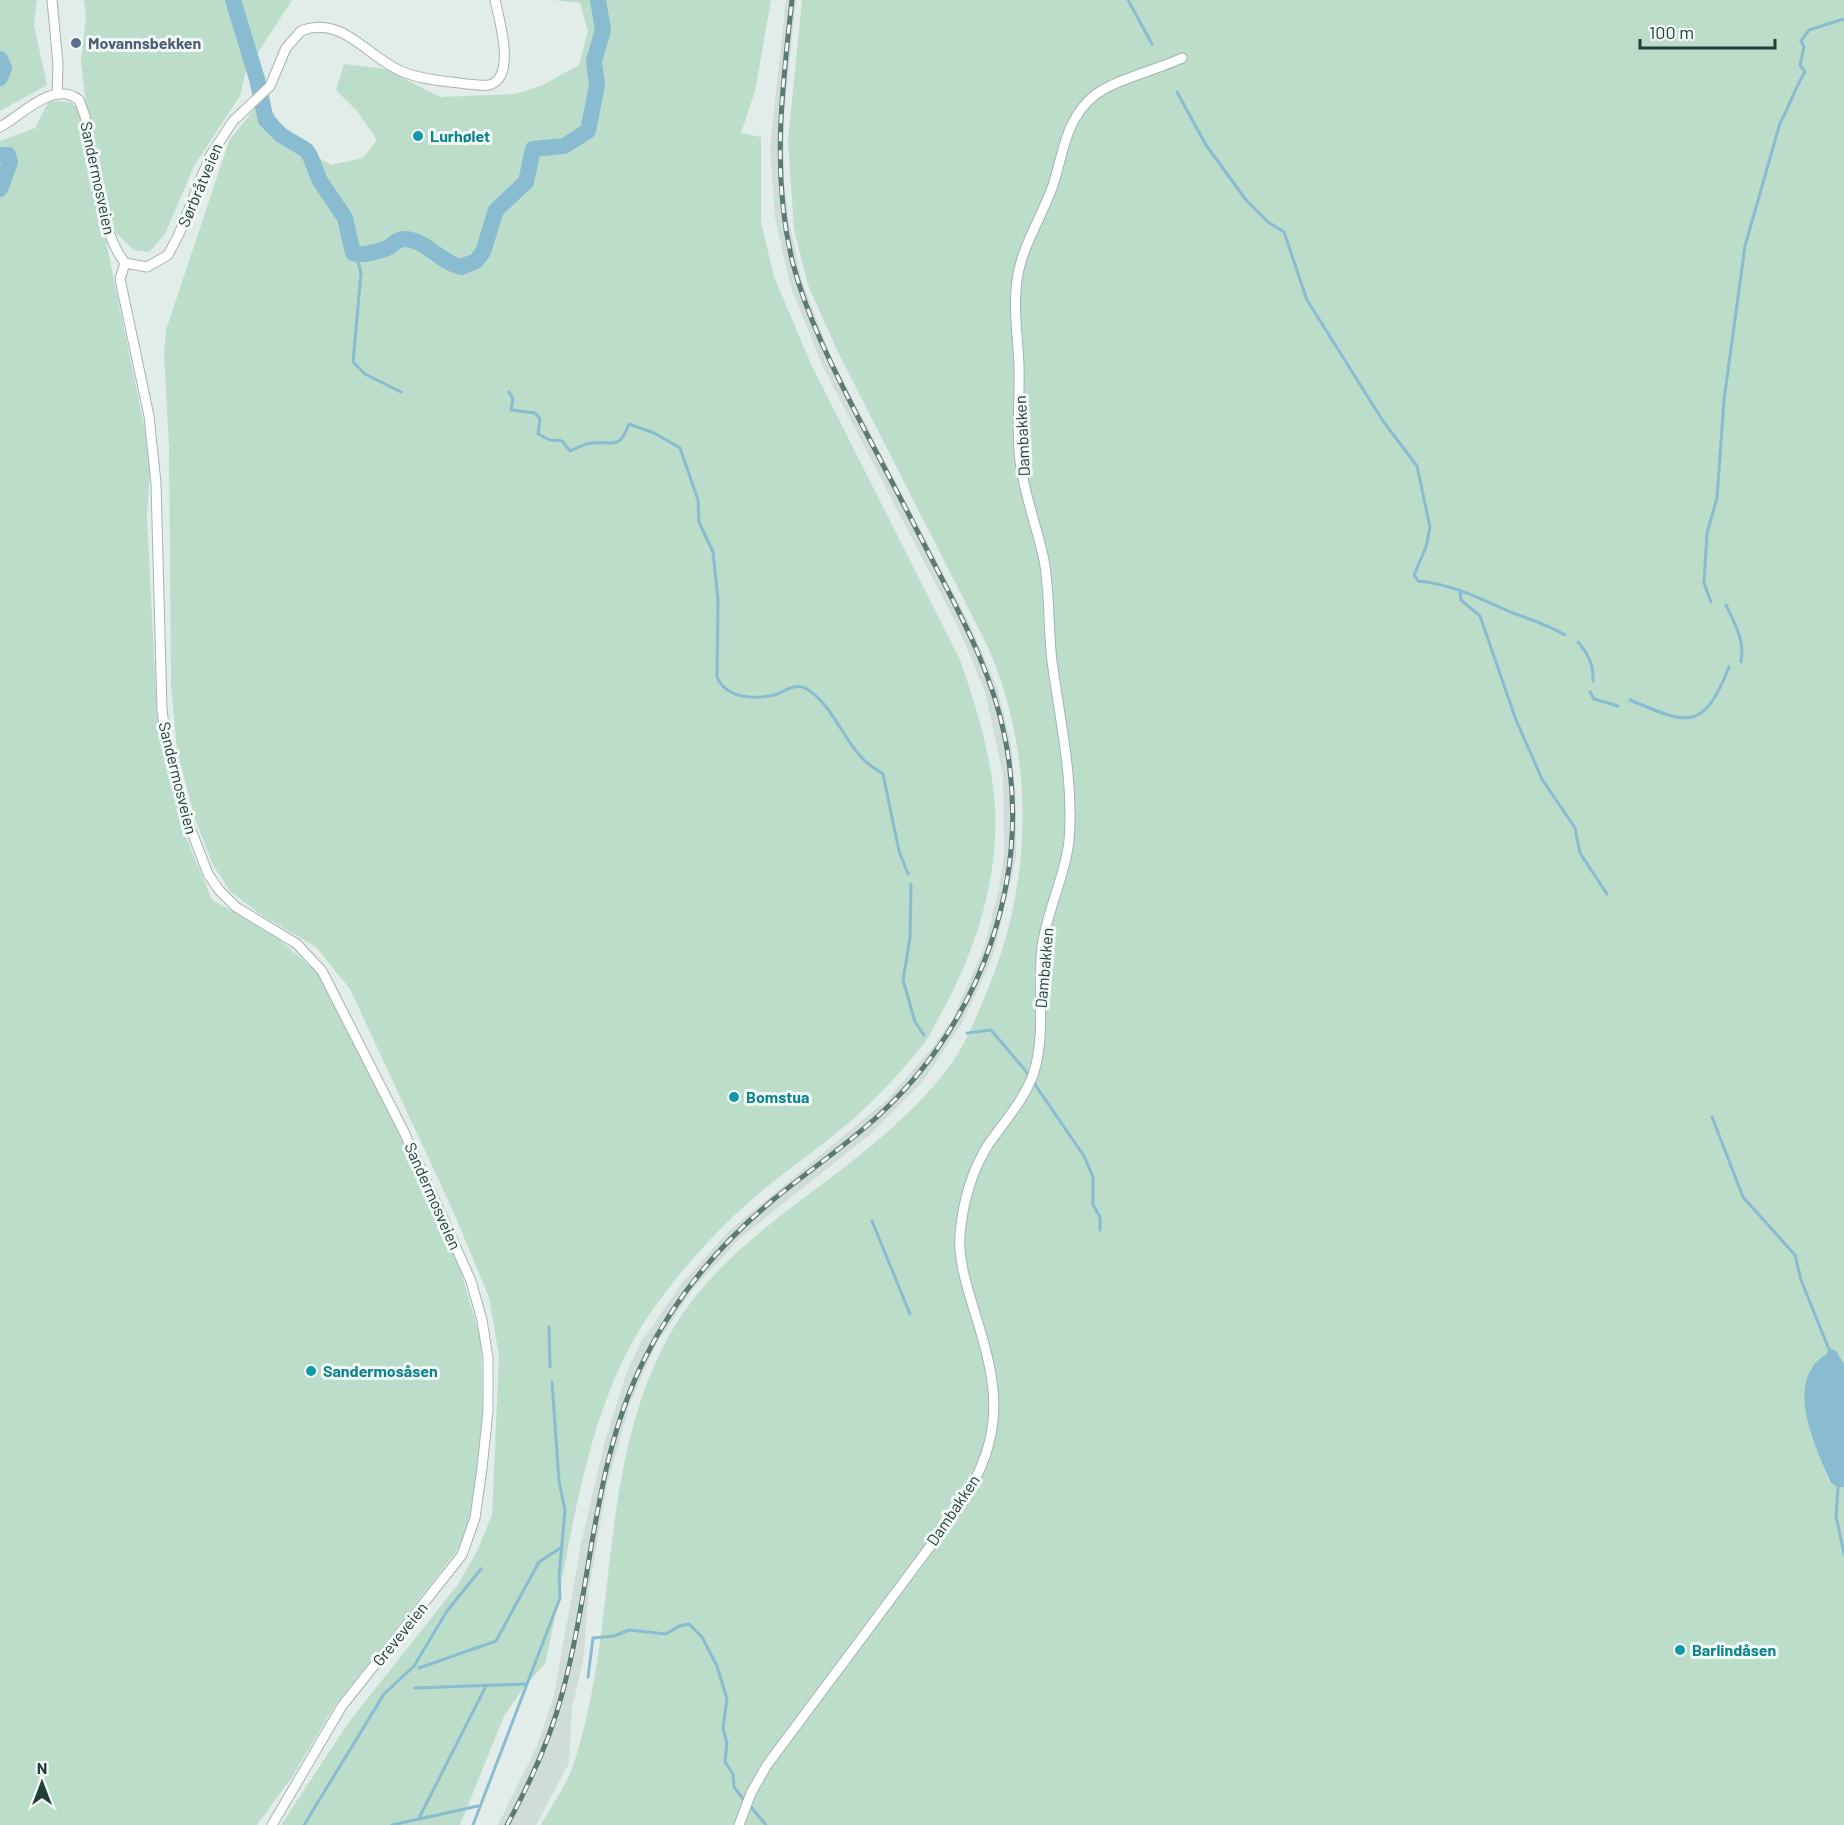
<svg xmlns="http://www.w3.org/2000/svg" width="1844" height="1825" font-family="Barlow,sans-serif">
<rect width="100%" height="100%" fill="#e2ece9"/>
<!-- built -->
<polygon fill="#d0dcd8" points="786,0 796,0 784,115 784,182 788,217 802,282 832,359 970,625 997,688 1011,744 1016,803 1016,857 994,952 976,994 961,1024 923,1081 872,1133 740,1238 692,1290 655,1346 630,1403 607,1485 589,1589 583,1661 572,1708 569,1763 536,1825 498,1825 537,1746 554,1695 581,1544 605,1441 626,1374 641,1342 682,1283 730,1230 887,1100 932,1048 953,1018 984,948 999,888 1004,856 1003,775 985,692 959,629 823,367 791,288 775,218 770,147"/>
<!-- green -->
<g fill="#bbddc9">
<polygon points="0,0 37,0 34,25 47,85 0,111"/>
<polygon points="84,0 292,0 246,71 240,96 194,166 165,234 149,252 134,250 115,232 86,105 81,61 86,18"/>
<path d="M554,0H771L755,91L741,133L761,137V222L774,277L811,364L960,660C977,708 991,755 995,806C999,878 976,950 942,1012C935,1023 930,1037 921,1047C901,1072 877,1098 853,1119C820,1148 782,1173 749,1202C712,1235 677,1274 649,1315C582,1413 571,1550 545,1664L527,1683L504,1716L460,1825H281L349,1722L459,1583L477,1551L492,1515L499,1356L489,1297L454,1213L350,989L316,947L263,916L231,892L213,865L195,819L177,750L171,685L169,446L164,354L166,330L229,141L255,108L274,113L290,141L331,165L363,158L377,140L358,112L336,90L344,64L385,69L440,97L515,94L541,86L579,65L588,31L580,3Z"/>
<path d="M802,0H1844V1364L1837,1352L1827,1354L1810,1432L1830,1483L1838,1488L1844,1487V1825H541C551,1806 566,1786 573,1766C619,1629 597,1478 663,1347C712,1250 806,1203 884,1135C909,1113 934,1089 953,1061C968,1039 978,1013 988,989C1033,880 1035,758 989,649L837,350L808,285L794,230L788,141Z"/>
<polygon points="49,101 71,102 79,111 145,430 150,472 147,515 157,717 180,823 212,900 271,933 321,975 385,1106 418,1163 461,1272 481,1339 483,1419 469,1527 456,1552 334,1707 292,1777 257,1825 0,1825 0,141 35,128"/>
</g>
<!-- water -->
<path fill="#8abcd1" d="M1828,1347L1837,1352L1844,1364V1487L1838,1488L1831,1483C1816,1448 1782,1380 1827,1354Z"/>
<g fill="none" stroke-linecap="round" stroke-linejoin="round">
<!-- stream -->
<g stroke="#8abcd1" stroke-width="3">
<polyline points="1128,0 1152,44"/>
<path d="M1177,92L1206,145L1246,200L1268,222L1284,232L1307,300L1383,421L1417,466L1430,527L1426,547L1414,575L1418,581C1451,584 1479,598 1508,611C1528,619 1547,624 1565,635"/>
<polyline points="356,254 361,273 353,362 365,374 401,392"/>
<path d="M509,392L513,399L511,410L535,413L540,419L538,434L550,440L562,441L570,451C577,448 585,443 592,443C615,441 619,450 629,424L654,433L680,448L698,500L699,522L713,552L718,600L717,677C726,698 753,700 774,695C784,692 795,683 805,688C832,703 843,740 864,760C870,766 877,770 883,774L899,851L908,874"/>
<polyline points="1460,590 1461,600 1480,616 1516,720 1542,779 1575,828 1580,853 1607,894"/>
<path d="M1711,602L1704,583L1707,533L1717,498L1724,400L1745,246L1780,123C1790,106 1794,89 1805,72L1800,65L1804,47L1801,41L1809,30L1844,19"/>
<path d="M1726,605C1735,624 1745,641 1741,662"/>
<path d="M1578,642C1588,654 1594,664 1593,681"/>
<polyline points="1590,692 1594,699 1618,706"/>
<path d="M1630,700C1687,724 1703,733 1729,667"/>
<polyline points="911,884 910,938 903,980 915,1022 924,1035"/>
<polyline points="967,1033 991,1030 1025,1070 1084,1156 1093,1177 1093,1205 1100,1217 1100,1230"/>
<polyline points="1712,1117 1743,1197 1795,1255 1801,1280 1828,1347"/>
<polyline points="872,1221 910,1314"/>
<polyline points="549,1327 550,1367"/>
<polyline points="1838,1488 1836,1516 1844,1554"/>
<polyline points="419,1668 496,1641 539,1562 562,1547"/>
<polyline points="588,1677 593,1638 614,1636 629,1630 666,1634 679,1626 689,1624 702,1637 717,1666 727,1699 723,1728 727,1743 725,1762 733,1774 734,1787 744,1800"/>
<polyline points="415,1688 526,1684"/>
<polyline points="751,1807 766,1825"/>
<polyline points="419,1818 486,1686"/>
<polyline points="304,1825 384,1694 414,1666 447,1611 481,1569"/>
<polyline points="392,1825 478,1806"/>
<polyline points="473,1825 560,1598 559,1577 565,1510 559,1481 552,1382"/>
</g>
<!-- river -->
<g stroke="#8abcd1" stroke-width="16">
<path d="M233,0L257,79L266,120L281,135L306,150L310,156L320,181L345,218L353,253C361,256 377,252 385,249C393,246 397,238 406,239C427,241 441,263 461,267L476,261L483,252L496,210L526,182L533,149L564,146L588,131L597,85L594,61L603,30L598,0"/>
<polyline points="0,59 4,68 0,78"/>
<polyline points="0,155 8,155 10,162 0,189"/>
</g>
<defs>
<g id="minor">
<polyline points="52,0 58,64 57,94"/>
<path d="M0,127C21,116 54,79 79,100L85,116C93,158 99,230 125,263"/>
<polyline points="125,263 120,279 149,416 156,483 162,710 166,739 182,806 208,874 219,890 236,907 297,944 322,971 404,1132 471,1281 482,1320 488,1358 488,1411 482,1468 475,1518 462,1555 342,1706 272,1825"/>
<path d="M125,263L147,267L168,255L179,234L210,156L233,121L270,86L286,48L301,31C342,14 368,58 403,72C422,80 446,81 466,84C474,84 482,86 489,85C517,78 499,19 495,0"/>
<path d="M739,1825L751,1793L767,1765L961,1505C1006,1432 999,1389 974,1310C967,1286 958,1260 960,1234C963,1202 971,1172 988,1145C1004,1122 1025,1099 1034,1072C1046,1032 1037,988 1042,947C1047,910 1065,877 1069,841C1074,780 1060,721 1052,661C1048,628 1050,593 1044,560C1037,527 1024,494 1020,461C1016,430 1020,398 1019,366C1018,338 1013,309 1017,280C1021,248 1042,217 1053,185C1064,152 1065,119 1095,95C1116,79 1157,70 1182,58"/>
</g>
</defs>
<!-- minor casing -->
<use href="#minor" stroke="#a5b4b1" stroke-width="11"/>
<!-- minor -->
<use href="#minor" stroke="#fff" stroke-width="9"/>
<defs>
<path id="rail" d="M507,1825C530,1783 550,1740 562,1694C593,1582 592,1462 645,1358C676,1296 720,1244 773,1200C807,1172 844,1147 877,1117C981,1022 1033,878 1005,738C994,681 968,629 941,577C915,526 888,474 861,423C835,372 808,320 793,264C771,176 782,89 792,0"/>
</defs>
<!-- rail casing -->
<use href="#rail" stroke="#5c7975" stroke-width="5"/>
<!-- rail -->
<use href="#rail" stroke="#f2f9f6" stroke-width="3" stroke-dasharray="9" stroke-linecap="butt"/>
</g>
<!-- markers -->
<circle fill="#5c6f8a" stroke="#f2f9f6" stroke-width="2" cx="76" cy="43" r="6"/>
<g fill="#0f9aa8" stroke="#f2f9f6" stroke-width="2">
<circle cx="418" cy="136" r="6"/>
<circle cx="734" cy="1097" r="6"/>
<circle cx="311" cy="1371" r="6"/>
<circle cx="1680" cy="1650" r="6"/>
</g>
<g text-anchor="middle" stroke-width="6" stroke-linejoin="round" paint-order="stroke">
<!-- service labels -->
<g font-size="16" font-weight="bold" fill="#4e5e75" stroke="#f2f9f6" text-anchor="start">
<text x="88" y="49">Movannsbekken</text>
</g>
<!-- culture labels -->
<g font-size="16" font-weight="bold" fill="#0d838f" stroke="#f2f9f6" text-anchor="start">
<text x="430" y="142">Lurhølet</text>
<text x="746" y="1103">Bomstua</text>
<text x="323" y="1377">Sandermosåsen</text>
<text x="1692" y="1656">Barlindåsen</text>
</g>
<!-- street labels -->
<g font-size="16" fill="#223d3a" stroke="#f2f9f6">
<text transform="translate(98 178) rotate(78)" y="6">Sandermosveien</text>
<text transform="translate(200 185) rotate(-67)" y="6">Sørbråtveien</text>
<text transform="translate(1022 436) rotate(-93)" y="6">Dambakken</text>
<text transform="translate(178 778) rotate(76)" y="6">Sandermosveien</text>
<text transform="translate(1044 968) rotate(-85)" y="6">Dambakken</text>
<text transform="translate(433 1196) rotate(66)" y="6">Sandermosveien</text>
<text transform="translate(953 1510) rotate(-56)" y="6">Dambakken</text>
<text transform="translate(400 1634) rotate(-51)" y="6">Greveveien</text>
</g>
</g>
<!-- north arrow -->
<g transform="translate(42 1783)" stroke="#f2f9f6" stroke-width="4.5" paint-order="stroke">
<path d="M0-4.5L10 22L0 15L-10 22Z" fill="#223d3a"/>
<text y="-9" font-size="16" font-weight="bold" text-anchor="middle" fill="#223d3a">N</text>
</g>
<!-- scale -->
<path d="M1640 39v9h135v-9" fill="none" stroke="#223d3a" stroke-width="3"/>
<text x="1649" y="39" font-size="18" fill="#223d3a" stroke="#f2f9f6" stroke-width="4.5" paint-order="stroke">100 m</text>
</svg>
